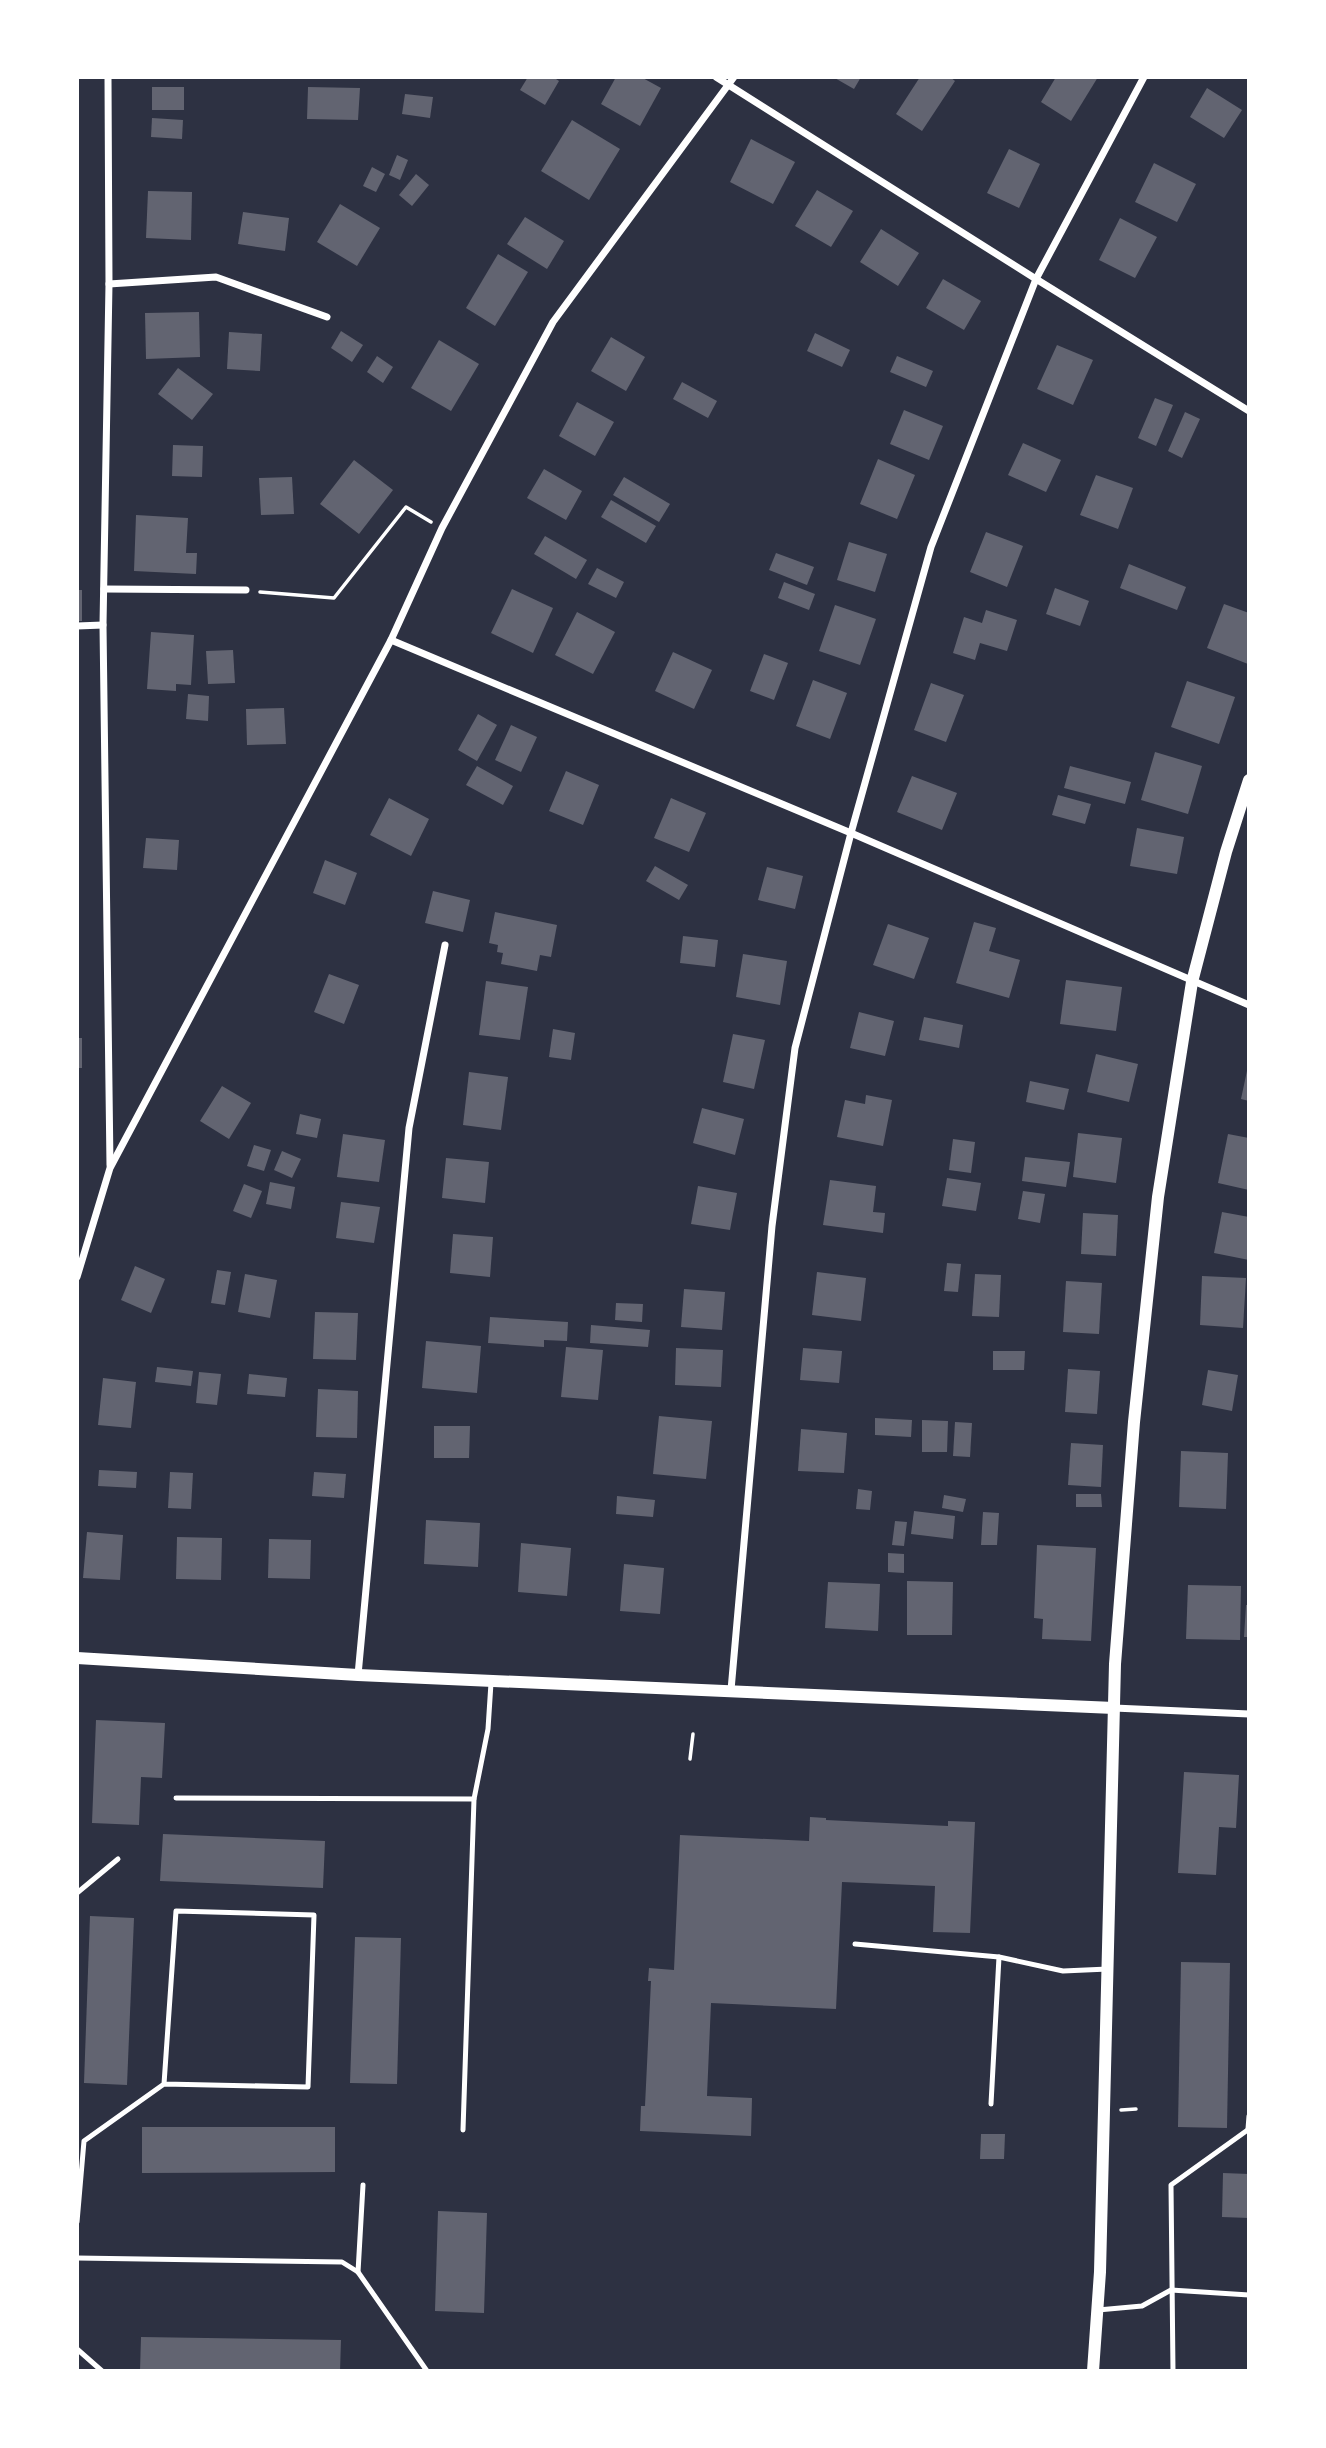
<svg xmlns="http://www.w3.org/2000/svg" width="1326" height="2448" font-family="Commissioner,sans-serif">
<rect width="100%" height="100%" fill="#2d3142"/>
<!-- building -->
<g fill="#626471">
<polygon points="528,77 553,77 559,81 545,105 520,90"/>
<polygon points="616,77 641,77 661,88 640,126 601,104"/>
<polygon points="833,77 861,77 854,89"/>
<polygon points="920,77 950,77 955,81 922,131 896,114"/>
<polygon points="1056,77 1098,77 1071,121 1041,102"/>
<rect x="152" y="87" width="32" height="23"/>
<polygon points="308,87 360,88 358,120 307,119"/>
<polygon points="1207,88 1242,110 1224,138 1190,117"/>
<polygon points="405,94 433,97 430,118 402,114"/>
<polygon points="152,118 183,120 182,139 151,137"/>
<polygon points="572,120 620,149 589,200 541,171"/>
<polygon points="751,139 795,162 773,204 730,182"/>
<polygon points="1009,149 1040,164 1019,208 987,193"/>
<polygon points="397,155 408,160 400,180 389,175"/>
<polygon points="1154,163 1196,184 1177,222 1135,202"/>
<polygon points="372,167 385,174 376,192 363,186"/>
<polygon points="416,174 429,185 412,206 399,195"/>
<polygon points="817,190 853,211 831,247 795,226"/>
<polygon points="148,191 192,192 191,240 146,238"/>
<polygon points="340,204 380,228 357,266 317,242"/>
<polygon points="243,212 289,218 285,251 238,244"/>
<polygon points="525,217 564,241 547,269 507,244"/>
<polygon points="1120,218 1157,237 1135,278 1099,260"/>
<polygon points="881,229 919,253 898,286 860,262"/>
<polygon points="498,254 528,272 495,326 466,308"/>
<polygon points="943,279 981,301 964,330 926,308"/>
<polygon points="199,312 200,357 146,359 145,313"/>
<polygon points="341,331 363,345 352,362 331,348"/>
<polygon points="229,332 262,334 260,371 227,369"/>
<polygon points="815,333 850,350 842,367 807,351"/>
<polygon points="611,337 645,357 626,391 591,371"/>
<polygon points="439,340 479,364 451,411 411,388"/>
<polygon points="1057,345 1093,360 1073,405 1037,389"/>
<polygon points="377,356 393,367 383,383 367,372"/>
<polygon points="897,356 933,371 926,387 890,372"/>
<polygon points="178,368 213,394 192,420 158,394"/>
<polygon points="682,382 717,401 708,418 673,399"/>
<polygon points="1155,398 1173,405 1156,446 1138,438"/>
<polygon points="577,402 614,422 595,456 559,436"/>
<polygon points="904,410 943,426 929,460 890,444"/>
<polygon points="1185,412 1200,419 1182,458 1168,451"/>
<polygon points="1023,443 1061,460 1046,492 1008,475"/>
<polygon points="173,445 203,446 202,477 172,476"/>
<polygon points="878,459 915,475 897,519 860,504"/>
<polygon points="354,460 393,490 359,534 320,504"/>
<polygon points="544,469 582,491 566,520 527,498"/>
<polygon points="1096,475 1133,488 1118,529 1080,515"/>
<polygon points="292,477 294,514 261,515 259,478"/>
<polygon points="624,477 670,504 659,522 613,495"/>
<polygon points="611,500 656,526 646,543 601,517"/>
<polygon points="136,515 188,518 186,553 197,553 196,574 134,571"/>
<polygon points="986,532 1023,546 1007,587 970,572"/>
<polygon points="545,536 587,560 576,579 534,554"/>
<polygon points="849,542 887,554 875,592 837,580"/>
<polygon points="776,553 814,567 807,585 769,570"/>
<polygon points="1129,564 1186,587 1177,610 1120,588"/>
<polygon points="597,568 624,582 616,598 588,584"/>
<polygon points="784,582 815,594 809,610 778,598"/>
<polygon points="1055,588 1089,601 1080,626 1046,614"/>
<polygon points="512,589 553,608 533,653 491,633"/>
<rect x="77" y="590" width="5" height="31"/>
<polygon points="1224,604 1249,613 1248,664 1207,648"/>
<polygon points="835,605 876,619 860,665 819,651"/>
<polygon points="986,610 1017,620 1007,651 980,643 975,660 953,653 964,617 982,623"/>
<polygon points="577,612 615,632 593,674 555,655"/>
<polygon points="151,632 194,635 191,685 176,684 176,691 147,689"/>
<polygon points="233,650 235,683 208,684 206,651"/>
<polygon points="673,652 712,670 694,709 655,691"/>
<polygon points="764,654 788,663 774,700 750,691"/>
<polygon points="813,680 847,693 830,739 796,726"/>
<polygon points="1187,681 1235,697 1219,744 1171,727"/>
<polygon points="931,683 964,695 946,742 914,730"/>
<polygon points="188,694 209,696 208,721 186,719"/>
<polygon points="284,708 286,744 247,745 246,709"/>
<polygon points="478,714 497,725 477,761 458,750"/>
<polygon points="511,725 537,737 521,772 495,760"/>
<polygon points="1155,752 1202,766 1188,814 1141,800"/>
<polygon points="477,766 513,786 503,805 466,785"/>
<polygon points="1070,766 1131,782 1125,804 1064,788"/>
<polygon points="566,771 599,785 583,825 549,811"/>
<polygon points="912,776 957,793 942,830 897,812"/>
<polygon points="1058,795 1091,804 1085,824 1052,815"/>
<polygon points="389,798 429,819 411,856 370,835"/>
<polygon points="671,798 706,813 689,852 654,838"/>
<polygon points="1137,828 1184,837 1177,874 1130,866"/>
<polygon points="146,838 179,840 177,870 143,868"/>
<polygon points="325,860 357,873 345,905 313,893"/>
<polygon points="655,866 688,885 679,900 646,881"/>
<polygon points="767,867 803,876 795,909 758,900"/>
<polygon points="433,891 470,900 463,932 425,923"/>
<polygon points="495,912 557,925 551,957 540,955 537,971 501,964 503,953 497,952 498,945 489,943"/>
<polygon points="974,922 996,928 989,951 1020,960 1009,998 956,983"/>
<polygon points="888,924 929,938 914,979 873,965"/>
<polygon points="683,936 718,940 715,967 680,963"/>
<polygon points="743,954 787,961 780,1005 736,997"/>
<polygon points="329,974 359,985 344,1024 314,1012"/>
<polygon points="1066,980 1122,987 1116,1031 1060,1024"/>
<polygon points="486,981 528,987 520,1040 479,1035"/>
<polygon points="859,1012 894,1021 885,1056 850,1048"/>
<polygon points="924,1017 963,1025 959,1048 919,1040"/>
<polygon points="553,1029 575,1033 571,1060 549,1057"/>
<polygon points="733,1034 765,1040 754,1089 723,1082"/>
<rect x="77" y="1038" width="5" height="30"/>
<polygon points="1096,1054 1138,1064 1129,1102 1087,1092"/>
<polygon points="1248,1066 1249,1066 1249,1101 1241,1099"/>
<polygon points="469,1072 508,1077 501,1130 463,1125"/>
<polygon points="1030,1081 1069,1089 1064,1110 1026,1102"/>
<polygon points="222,1086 251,1103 229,1139 200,1121"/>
<polygon points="866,1095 892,1100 883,1146 837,1137 845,1100 865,1104"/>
<polygon points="702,1108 744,1119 735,1155 693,1143"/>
<polygon points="300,1114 321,1119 317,1138 296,1134"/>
<polygon points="1078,1133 1122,1138 1116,1183 1073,1177"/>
<polygon points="343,1134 385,1140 379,1182 337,1177"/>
<polygon points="1228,1134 1249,1138 1249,1190 1218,1183"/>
<polygon points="953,1139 975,1142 971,1173 949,1170"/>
<polygon points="254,1145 271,1150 264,1171 247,1166"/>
<polygon points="282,1151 301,1159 292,1178 274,1170"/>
<polygon points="1025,1157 1070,1162 1066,1187 1022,1181"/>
<polygon points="446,1158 489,1162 485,1203 442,1198"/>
<polygon points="947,1178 981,1183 976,1211 942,1206"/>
<polygon points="830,1180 876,1186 873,1212 885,1213 883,1233 823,1225"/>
<polygon points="270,1182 295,1187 291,1209 266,1204"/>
<polygon points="244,1184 262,1191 251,1218 233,1211"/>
<polygon points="698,1186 737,1193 730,1230 691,1224"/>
<polygon points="1023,1191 1045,1194 1040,1223 1018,1219"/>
<polygon points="341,1202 380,1207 374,1243 336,1238"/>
<polygon points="1222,1212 1249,1217 1249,1260 1214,1253"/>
<polygon points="1083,1213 1118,1215 1116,1256 1081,1254"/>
<polygon points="453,1234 493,1237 490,1277 450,1273"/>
<polygon points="947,1263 961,1264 958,1292 944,1291"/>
<polygon points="135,1266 165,1279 151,1313 121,1300"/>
<polygon points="217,1270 231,1272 225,1305 211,1303"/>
<polygon points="817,1272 866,1278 861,1321 812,1315"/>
<polygon points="245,1274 277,1280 270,1318 238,1312"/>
<polygon points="975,1274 1001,1275 999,1317 972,1316"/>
<polygon points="1202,1276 1246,1278 1243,1328 1200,1325"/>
<polygon points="1066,1281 1102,1283 1099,1334 1063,1332"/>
<polygon points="684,1289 725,1292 722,1330 681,1327"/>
<polygon points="616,1303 643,1304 642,1322 615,1320"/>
<polygon points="315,1312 358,1313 356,1360 313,1359"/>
<polygon points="490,1317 568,1322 567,1341 544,1340 544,1347 488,1343"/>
<polygon points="591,1325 650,1330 648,1347 590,1343"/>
<polygon points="426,1341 481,1346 477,1393 422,1388"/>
<polygon points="566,1347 603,1350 598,1400 561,1397"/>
<polygon points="676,1348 723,1350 721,1387 675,1385"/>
<polygon points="803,1348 842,1351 839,1383 800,1380"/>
<polygon points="993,1351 1025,1351 1024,1370 993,1370"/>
<polygon points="157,1367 193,1371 191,1386 155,1382"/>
<polygon points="1068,1369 1100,1371 1097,1414 1065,1412"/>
<polygon points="1208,1370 1238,1375 1232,1411 1202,1405"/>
<polygon points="199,1372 221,1374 217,1405 196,1403"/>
<polygon points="249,1374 287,1378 285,1397 247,1394"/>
<polygon points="103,1378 136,1382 131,1428 98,1425"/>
<polygon points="318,1389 358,1391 357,1438 316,1437"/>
<polygon points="659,1416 712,1421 706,1479 653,1474"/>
<polygon points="875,1418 912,1420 911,1437 875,1435"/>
<polygon points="922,1420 948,1421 947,1452 922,1452"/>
<polygon points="955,1422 972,1423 970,1457 953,1456"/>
<polygon points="434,1426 470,1426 469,1458 434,1458"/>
<polygon points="801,1429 847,1433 844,1473 798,1471"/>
<polygon points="1071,1443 1103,1445 1101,1487 1068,1485"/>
<polygon points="1181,1451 1228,1453 1226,1509 1179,1507"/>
<polygon points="99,1470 137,1472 136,1488 98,1486"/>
<polygon points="170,1472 193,1473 191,1509 168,1508"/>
<polygon points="314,1472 346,1474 344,1498 312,1496"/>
<polygon points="858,1489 872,1491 870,1510 856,1509"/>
<polygon points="1076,1494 1101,1494 1102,1507 1076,1507"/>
<polygon points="944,1495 966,1499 963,1512 942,1508"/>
<polygon points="617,1496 655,1500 653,1517 616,1514"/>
<polygon points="914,1511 955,1516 953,1539 911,1534"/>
<polygon points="983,1512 999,1513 997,1545 981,1545"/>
<polygon points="426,1520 480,1523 478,1567 424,1564"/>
<polygon points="895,1521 907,1522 904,1546 892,1545"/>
<polygon points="87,1532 123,1535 120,1580 83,1578"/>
<polygon points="177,1537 222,1538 221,1580 176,1579"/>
<polygon points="269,1539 311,1540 310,1579 268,1578"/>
<polygon points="521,1543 571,1548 567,1596 518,1592"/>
<polygon points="1037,1545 1096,1548 1091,1641 1042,1639 1043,1619 1034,1618"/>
<polygon points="888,1553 904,1554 904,1573 888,1572"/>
<polygon points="624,1564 664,1568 660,1614 620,1611"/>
<polygon points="907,1581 953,1582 952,1635 907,1635"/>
<polygon points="828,1582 880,1584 878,1631 825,1628"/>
<polygon points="1188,1585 1241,1586 1240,1640 1186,1639"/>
<polygon points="1246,1605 1249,1605 1249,1637 1244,1637"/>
<polygon points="96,1720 165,1723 162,1778 141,1777 139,1825 92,1823"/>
<polygon points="1184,1772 1239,1775 1236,1828 1219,1827 1216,1875 1178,1873"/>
<polygon points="810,1817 826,1818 826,1820 948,1826 948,1821 975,1822 970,1933 933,1932 935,1886 842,1882 836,2009 711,2003 707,2096 752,2098 751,2136 640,2131 641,2106 645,2106 651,1981 648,1981 649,1968 674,1970 680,1835 809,1841"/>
<polygon points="163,1834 325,1841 323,1888 160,1881"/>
<polygon points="90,1916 134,1918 127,2085 84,2083"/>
<polygon points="355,1937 401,1938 397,2084 350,2083"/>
<polygon points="1181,1962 1230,1963 1227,2128 1178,2127"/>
<polygon points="142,2127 335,2127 335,2172 142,2173"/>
<polygon points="981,2134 1005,2134 1004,2159 980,2159"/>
<polygon points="1223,2173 1249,2174 1249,2218 1222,2217"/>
<polygon points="438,2211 487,2213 484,2313 435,2311"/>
<polygon points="141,2337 341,2340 340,2371 140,2371"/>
</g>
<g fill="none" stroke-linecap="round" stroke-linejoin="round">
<!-- path -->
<g stroke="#fff" stroke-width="3.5">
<polyline points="260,592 334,598 406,507 431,522"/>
<polyline points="690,1759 693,1734"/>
<polyline points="1121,2110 1136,2109"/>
</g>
<!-- service -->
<g stroke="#fff" stroke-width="5">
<polyline points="176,1798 474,1799"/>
<polyline points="77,1893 118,1859"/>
<polyline points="855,1944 999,1957 1063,1971 1108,1969"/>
<polyline points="991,2104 999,1957"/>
<polyline points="1248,2129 1249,2116"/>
<polyline points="463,2130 474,1799 488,1729 491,1683"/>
<polyline points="77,2222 84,2141 164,2084 308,2087 314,1915 176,1911 164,2084"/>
<polyline points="77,2258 342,2262 358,2272 427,2371"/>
<polyline points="358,2272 363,2185"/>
<polyline points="1098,2310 1142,2306 1171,2290 1249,2295"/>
<polyline points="77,2349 102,2371"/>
<polyline points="1173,2371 1171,2185 1249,2129"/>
</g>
<!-- minor -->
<g stroke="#fff" stroke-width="7">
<polyline points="108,77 109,284 103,625 110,1165"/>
<polyline points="716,77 1036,279 1249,411"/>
<polyline points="109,284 216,277 327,317"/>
<polyline points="104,589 246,590"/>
<polyline points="77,626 103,625"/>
<polyline points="391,640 851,833 1249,1005"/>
<polyline points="77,1277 110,1168 391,640 442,528 553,322 734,77"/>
<polyline points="358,1675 409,1128 445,945"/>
<polyline points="731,1690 772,1226 795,1048 851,833 931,547 1036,279 1144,77"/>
<polyline points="1114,1708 1249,1714"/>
</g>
<!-- tertiary -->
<g stroke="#fff" stroke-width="12">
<polyline points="77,1658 358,1675 1114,1708"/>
<polyline points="1093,2371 1100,2272 1115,1664 1134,1422 1158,1197 1192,982 1226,852 1249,780"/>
</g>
</g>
<!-- border -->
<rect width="1326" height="2448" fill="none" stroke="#ffffff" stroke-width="158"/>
</svg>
